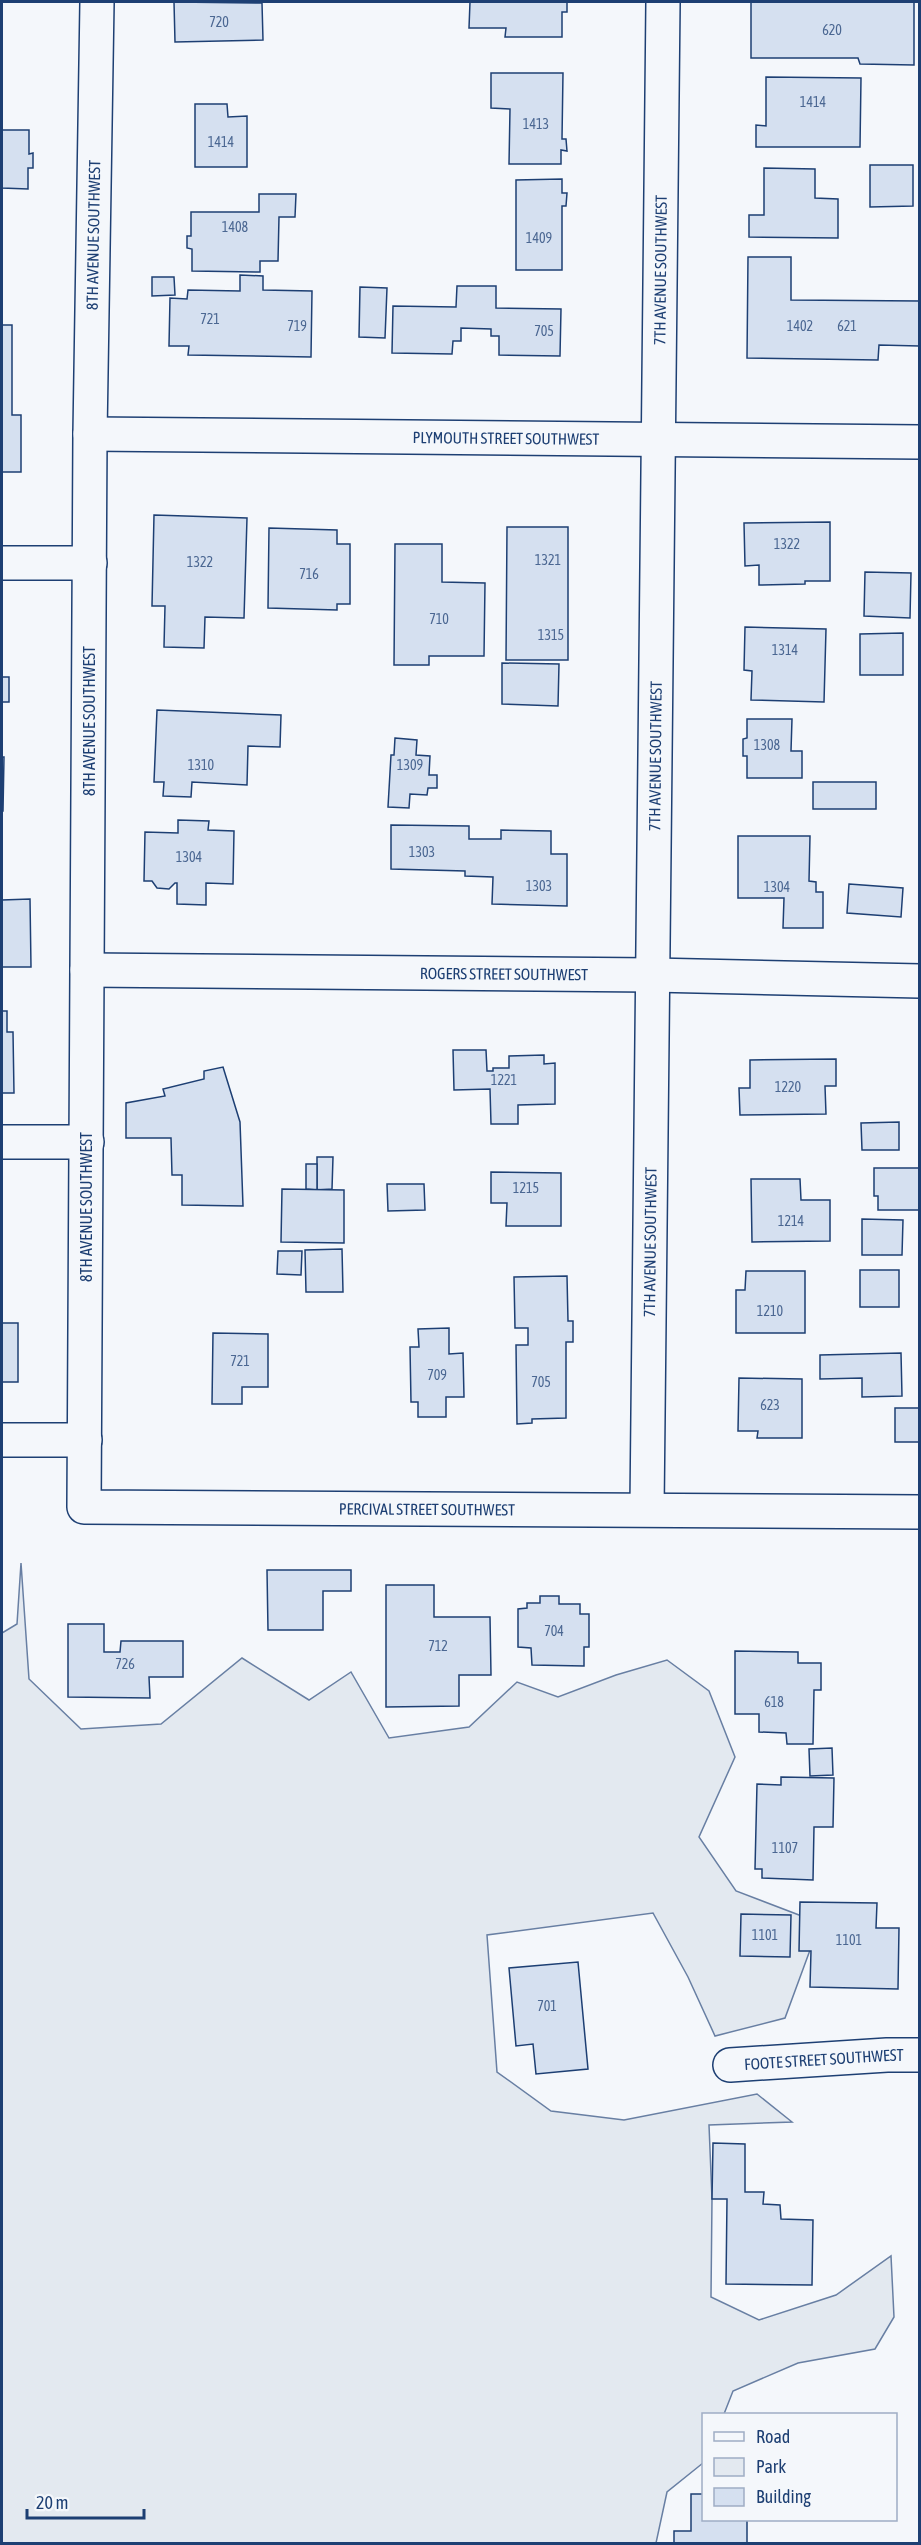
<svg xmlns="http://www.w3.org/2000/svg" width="921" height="2545" font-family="'Asap Condensed',sans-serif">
<rect width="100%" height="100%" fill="#f4f7fb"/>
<!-- green -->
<polygon fill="#e3e9f0" stroke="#687fa3" stroke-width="1.5" points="21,1563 29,1679 81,1729 161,1724 242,1658 309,1700 351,1672 389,1738 469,1727 517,1682 558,1697 616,1675 667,1660 709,1691 735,1757 699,1837 736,1891 820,1923 785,2018 715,2036 688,1977 653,1913 487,1935 497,2072 551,2111 624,2120 757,2094 792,2122 709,2125 712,2199 711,2297 759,2320 836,2295 891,2256 894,2317 875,2349 798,2363 733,2391 724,2414 704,2414 703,2463 667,2492 656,2543 2,2544 2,1633 17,1624"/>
<!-- building -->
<g fill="#d5e0f0" stroke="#1d3f73" stroke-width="1.5">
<polygon points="174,2 262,3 263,40 175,42"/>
<polygon points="470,2 567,2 567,12 562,12 562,37 505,37 506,28 469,28"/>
<polygon points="751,2 914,2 914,65 860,64 858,58 751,58"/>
<polygon points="491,73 563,73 562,139 566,139 567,151 561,150 561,164 509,164 510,109 491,108"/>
<polygon points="766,77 861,78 860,147 756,147 756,125 766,126"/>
<polygon points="195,104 227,104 228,117 247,116 247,167 195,167"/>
<polygon points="2,130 29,130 29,154 33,153 33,168 28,168 28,189 2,188"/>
<polygon points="870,165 913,165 913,206 870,207"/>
<polygon points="764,168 815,169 815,198 838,199 838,238 749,237 749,215 764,215"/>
<polygon points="562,179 562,193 567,193 566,206 562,206 562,270 516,270 516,180"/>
<polygon points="259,194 296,194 295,217 279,217 278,261 260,261 260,272 192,271 192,249 187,248 187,236 191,236 191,212 259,212"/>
<polygon points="748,257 791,257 791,300 920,301 919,346 879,345 878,360 747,358"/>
<polygon points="240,275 263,276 263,290 312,291 311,357 188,355 189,346 169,346 170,298 187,299 188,290 240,291"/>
<polygon points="152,277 174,277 175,295 152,296"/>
<polygon points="457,286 496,286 496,308 561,309 560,356 499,355 499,336 491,336 491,329 461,328 461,341 453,341 452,354 392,353 393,306 456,307"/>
<polygon points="360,287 387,288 385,338 359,337"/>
<polygon points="2,325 12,325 12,415 21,415 21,472 2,472"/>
<polygon points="154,515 247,518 244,618 205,617 204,648 164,647 165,606 152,606"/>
<polygon points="830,522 830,581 805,581 805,584 759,585 759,565 745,566 744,523"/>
<polygon points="507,527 568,527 568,660 506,660"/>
<polygon points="269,528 337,530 337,544 350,544 350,604 337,604 337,610 268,608"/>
<polygon points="395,544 442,544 442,582 485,583 484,656 429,656 429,665 394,665"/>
<polygon points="865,572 911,573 910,618 864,616"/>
<polygon points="745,627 826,629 824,702 751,700 752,671 744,670"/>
<polygon points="903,633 903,675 860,675 860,634"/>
<polygon points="502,663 559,664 558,706 502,704"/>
<rect x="2" y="677" width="7" height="25"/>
<polygon points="157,710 281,715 280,747 248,746 247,785 192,782 191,797 163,796 164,782 154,782"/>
<polygon points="747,719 792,719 791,751 802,751 802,778 747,778 747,756 743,756 743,739 747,738"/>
<polygon points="395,738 417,740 416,755 430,756 429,775 437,775 437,788 428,788 427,795 410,794 409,808 388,807 391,755 394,755"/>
<polygon points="2,757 4,757 3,811 2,811"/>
<rect x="813" y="782" width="63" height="27"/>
<polygon points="178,820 209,821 208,830 234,831 233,884 206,883 206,905 177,904 177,883 175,883 169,889 157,888 152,881 144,881 145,832 178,833"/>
<polygon points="391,825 469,826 469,839 501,839 501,830 551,831 551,854 567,854 567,906 492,904 493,877 465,876 465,871 391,869"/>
<polygon points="738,836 810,836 809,881 816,882 816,892 823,892 823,928 783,928 784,898 738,898"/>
<polygon points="849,884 903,888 901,917 847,913"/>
<polygon points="30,899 31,967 2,967 2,900"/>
<polygon points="2,1011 7,1011 7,1032 13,1032 14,1093 2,1093"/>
<polygon points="453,1050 486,1050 487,1071 493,1071 493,1068 509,1068 509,1056 544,1055 544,1064 555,1063 555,1104 518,1105 518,1124 491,1124 490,1089 454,1090"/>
<polygon points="836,1059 836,1086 825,1086 826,1114 740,1115 739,1088 750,1088 750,1060"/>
<polygon points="223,1067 240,1122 243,1206 182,1205 182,1175 172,1175 171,1138 126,1138 126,1103 165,1096 163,1089 204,1079 204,1071"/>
<polygon points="899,1122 899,1150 862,1150 861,1123"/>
<polygon points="317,1157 333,1157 332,1189 317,1190"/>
<polygon points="306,1164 317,1164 317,1190 306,1189"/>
<polygon points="874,1168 920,1168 919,1210 878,1210 878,1196 874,1196"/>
<polygon points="491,1172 561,1173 561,1226 506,1226 507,1203 491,1203"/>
<polygon points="751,1179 800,1179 801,1200 830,1200 830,1241 752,1242"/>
<polygon points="387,1184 424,1184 425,1210 388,1211"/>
<polygon points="282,1189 344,1190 344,1243 281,1242"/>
<polygon points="862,1219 903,1220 902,1255 862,1255"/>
<polygon points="342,1249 343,1292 306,1292 305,1250"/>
<polygon points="278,1251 302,1251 301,1275 277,1274"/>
<rect x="860" y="1270" width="39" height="37"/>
<polygon points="746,1271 805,1271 805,1333 736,1333 736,1290 745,1290"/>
<polygon points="567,1276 568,1321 573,1321 573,1342 566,1342 566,1418 532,1419 532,1423 517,1424 516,1345 528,1345 528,1328 515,1328 514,1277"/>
<rect x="2" y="1323" width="16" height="59"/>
<polygon points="449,1328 449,1354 463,1353 464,1397 446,1397 446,1417 418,1417 418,1402 411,1402 410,1347 419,1347 418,1329"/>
<polygon points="213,1333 268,1334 268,1387 242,1387 242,1404 212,1404"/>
<polygon points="901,1353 902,1396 862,1397 862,1378 820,1379 820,1355"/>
<polygon points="739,1378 802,1379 802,1438 757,1438 758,1431 738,1431"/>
<rect x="895" y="1408" width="24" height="34"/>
<polygon points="267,1570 351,1570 351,1591 323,1591 323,1630 268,1630"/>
<polygon points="386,1585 434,1585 434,1617 490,1617 491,1675 459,1675 459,1706 386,1707"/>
<polygon points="540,1596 559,1596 559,1604 580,1604 580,1614 589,1614 589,1647 584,1647 584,1666 532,1665 531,1648 518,1647 518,1609 527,1608 527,1603 540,1603"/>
<polygon points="68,1624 104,1624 104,1652 120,1652 121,1641 183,1641 183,1677 149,1677 150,1698 68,1697"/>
<polygon points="735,1651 798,1652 798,1663 821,1663 821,1690 814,1690 813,1744 787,1744 786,1733 759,1732 759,1714 735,1714"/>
<polygon points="832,1748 833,1775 810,1776 809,1749"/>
<polygon points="781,1777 834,1778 833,1827 814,1827 813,1880 762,1878 762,1869 755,1869 757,1784 781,1785"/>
<polygon points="800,1902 877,1903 876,1928 899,1928 898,1989 810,1987 811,1951 799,1951"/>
<polygon points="741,1914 791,1915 790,1957 740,1956"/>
<polygon points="578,1962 588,2069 536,2074 533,2044 516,2046 509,1968"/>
<polygon points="713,2143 745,2144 745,2192 764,2192 763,2204 780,2205 781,2219 813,2220 812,2285 726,2284 727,2199 712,2199"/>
<polygon points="691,2494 704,2494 704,2520 747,2520 747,2544 674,2544 674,2531 691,2531"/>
</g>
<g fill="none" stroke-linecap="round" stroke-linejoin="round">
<defs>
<g id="minor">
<path id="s1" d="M97,2L90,434L84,1507L920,1512"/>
<path id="s2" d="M90,434L920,442"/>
<polyline points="2,563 90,563"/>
<path id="s3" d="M87,970L653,975L920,981"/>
<polyline points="2,1142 87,1142"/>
<polyline points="2,1440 85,1440"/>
<path id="s4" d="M647,1509L663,2"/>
<path id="s5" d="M730,2065L887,2055H920"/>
</g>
</defs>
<!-- minor casing -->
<use href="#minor" stroke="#1d3f73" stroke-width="36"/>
<!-- minor -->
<use href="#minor" stroke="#f4f7fb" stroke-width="33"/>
</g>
<g text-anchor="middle" stroke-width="4.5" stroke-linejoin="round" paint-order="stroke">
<!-- number labels -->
<g font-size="14" fill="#4b6792">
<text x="219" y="27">720</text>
<text x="832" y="35">620</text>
<text x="813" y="107">1414</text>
<text x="536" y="129">1413</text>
<text x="221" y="147">1414</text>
<text x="235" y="232">1408</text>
<text x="539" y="243">1409</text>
<text x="210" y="324">721</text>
<text x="297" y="331">719</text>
<text x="800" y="331">1402</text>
<text x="847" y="331">621</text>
<text x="544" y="336">705</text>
<text x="787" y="549">1322</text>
<text x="548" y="565">1321</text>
<text x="200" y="567">1322</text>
<text x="309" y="579">716</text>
<text x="439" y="624">710</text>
<text x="551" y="640">1315</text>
<text x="785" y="655">1314</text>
<text x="767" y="750">1308</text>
<text x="201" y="770">1310</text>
<text x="410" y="770">1309</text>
<text x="422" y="857">1303</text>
<text x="189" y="862">1304</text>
<text x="539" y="891">1303</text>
<text x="777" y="892">1304</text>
<text x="504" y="1085">1221</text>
<text x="788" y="1092">1220</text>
<text x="526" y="1193">1215</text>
<text x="791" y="1226">1214</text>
<text x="770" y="1316">1210</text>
<text x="240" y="1366">721</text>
<text x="437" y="1380">709</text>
<text x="541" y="1387">705</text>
<text x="770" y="1410">623</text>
<text x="554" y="1636">704</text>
<text x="438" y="1651">712</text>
<text x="125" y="1669">726</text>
<text x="774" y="1707">618</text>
<text x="785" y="1853">1107</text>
<text x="765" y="1940">1101</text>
<text x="849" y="1945">1101</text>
<text x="547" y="2011">701</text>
</g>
<!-- street labels -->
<g font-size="16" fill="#1d3f73" stroke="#f4f7fb">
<text transform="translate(93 235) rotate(-89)" y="6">8TH AVENUE SOUTHWEST</text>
<text dy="6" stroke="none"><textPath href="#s4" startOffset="1239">7TH AVENUE SOUTHWEST</textPath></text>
<text dy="6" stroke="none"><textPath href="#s2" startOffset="416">PLYMOUTH STREET SOUTHWEST</textPath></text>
<text transform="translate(89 721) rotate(-90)" y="6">8TH AVENUE SOUTHWEST</text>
<text dy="6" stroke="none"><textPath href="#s4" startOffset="753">7TH AVENUE SOUTHWEST</textPath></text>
<text dy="6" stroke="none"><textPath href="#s3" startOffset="417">ROGERS STREET SOUTHWEST</textPath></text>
<text transform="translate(86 1207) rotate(-90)" y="6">8TH AVENUE SOUTHWEST</text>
<text dy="6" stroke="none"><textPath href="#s4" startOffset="267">7TH AVENUE SOUTHWEST</textPath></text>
<text dy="6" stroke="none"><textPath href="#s1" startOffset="1848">PERCIVAL STREET SOUTHWEST</textPath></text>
<text dy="6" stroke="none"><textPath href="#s5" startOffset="94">FOOTE STREET SOUTHWEST</textPath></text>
</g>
</g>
<!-- border -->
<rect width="921" height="2545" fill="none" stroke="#1d3f73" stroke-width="6"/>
<!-- legend -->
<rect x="702" y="2413" width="195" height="108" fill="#f4f7fb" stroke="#9eadc5" stroke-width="1.5"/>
<rect x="714" y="2432" width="30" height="9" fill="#f4f7fb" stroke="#9eadc5" stroke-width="1.5"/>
<text x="756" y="2443" font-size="18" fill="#1d3f73">Road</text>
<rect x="714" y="2458" width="30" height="18" fill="#e3e9f0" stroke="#9eadc5" stroke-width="1.5"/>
<text x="756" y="2473" font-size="18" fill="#1d3f73">Park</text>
<rect x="714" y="2488" width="30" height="18" fill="#d5e0f0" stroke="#9eadc5" stroke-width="1.5"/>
<text x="756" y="2503" font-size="18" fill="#1d3f73">Building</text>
<!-- scale -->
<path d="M27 2509v9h117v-9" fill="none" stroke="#1d3f73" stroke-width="3"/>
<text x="36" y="2509" font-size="18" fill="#1d3f73" stroke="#f4f7fb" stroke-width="4.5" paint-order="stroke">20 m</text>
</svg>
